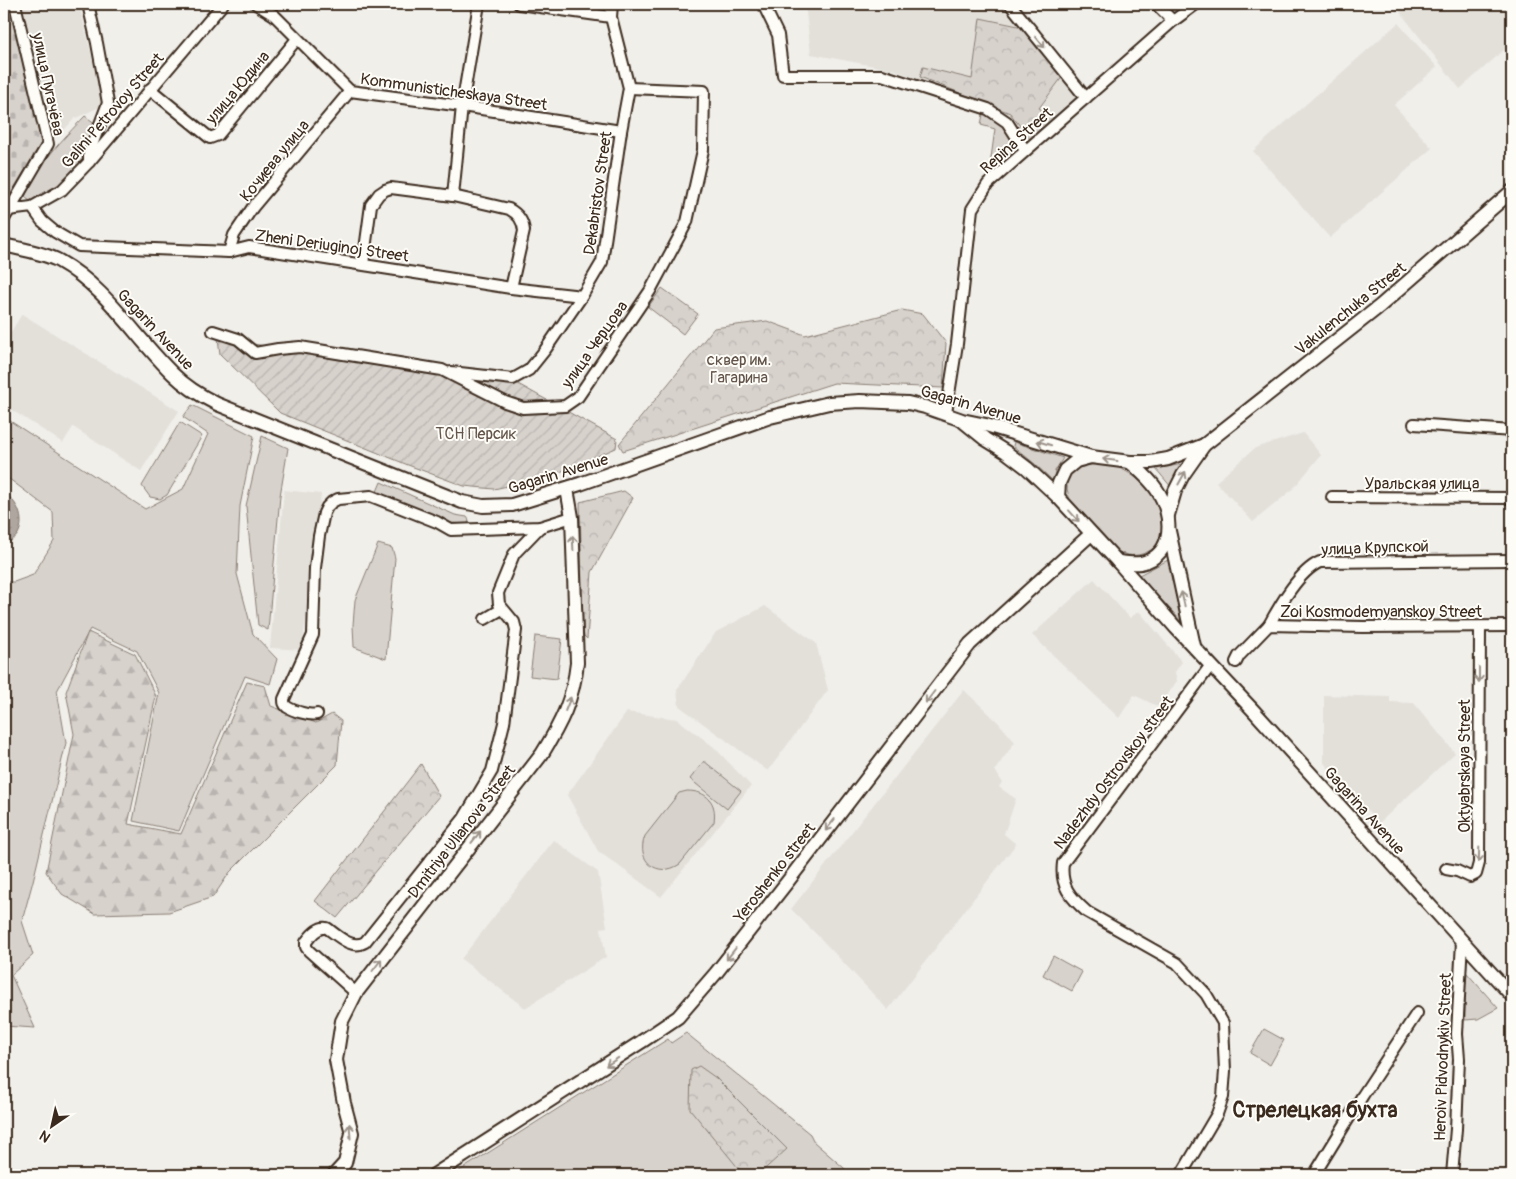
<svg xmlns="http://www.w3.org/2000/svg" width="1516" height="1179" font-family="Pangolin,sans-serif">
<defs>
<pattern id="forest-firs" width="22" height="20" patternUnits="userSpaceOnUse" patternTransform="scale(1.25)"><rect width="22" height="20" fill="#d7d2cc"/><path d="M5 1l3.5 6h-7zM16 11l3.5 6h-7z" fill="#b9b4af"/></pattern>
<pattern id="cemetery-stones" width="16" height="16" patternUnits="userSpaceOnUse" patternTransform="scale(1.25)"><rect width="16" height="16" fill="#d7d2cc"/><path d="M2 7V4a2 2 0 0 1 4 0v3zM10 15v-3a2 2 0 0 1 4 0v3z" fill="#b9b4af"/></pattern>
<pattern id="park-crowns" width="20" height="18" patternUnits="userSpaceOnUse" patternTransform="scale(1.25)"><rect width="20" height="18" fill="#d7d2cc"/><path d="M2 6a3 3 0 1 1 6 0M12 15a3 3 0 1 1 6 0" fill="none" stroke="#b9b4af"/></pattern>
<pattern id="garden-furrows" width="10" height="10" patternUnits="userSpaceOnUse" patternTransform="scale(1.25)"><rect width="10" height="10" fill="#d7d2cc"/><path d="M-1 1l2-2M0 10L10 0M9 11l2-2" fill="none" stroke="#b9b4af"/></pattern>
<pattern id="water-ripples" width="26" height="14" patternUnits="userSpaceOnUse" patternTransform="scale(1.25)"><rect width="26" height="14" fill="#aea69f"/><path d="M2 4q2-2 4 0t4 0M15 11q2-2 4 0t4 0" fill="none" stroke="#8f8781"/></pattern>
</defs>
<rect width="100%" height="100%" fill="#f1efea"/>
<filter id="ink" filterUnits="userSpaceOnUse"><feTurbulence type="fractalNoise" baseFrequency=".02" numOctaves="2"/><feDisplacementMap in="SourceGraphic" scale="10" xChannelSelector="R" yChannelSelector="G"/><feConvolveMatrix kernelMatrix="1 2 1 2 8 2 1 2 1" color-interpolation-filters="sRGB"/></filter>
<g filter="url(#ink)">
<!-- built -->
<g fill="#e3e0da">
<polygon points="22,4 79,4 104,105 74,119 57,138"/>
<polygon points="805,4 1007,4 1082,97 1029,142 1007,114 895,70 811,54"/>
<polygon points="1410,4 1512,4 1512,43 1460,89 1400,12"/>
<polygon points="1398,23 1437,67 1394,105 1432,148 1330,238 1253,151"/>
<polygon points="22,314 179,411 141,471 73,427 63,443 4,405 4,343"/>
<polygon points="1303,433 1321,455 1293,489 1253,522 1216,482 1255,448"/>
<polygon points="284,490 321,494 302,650 270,648"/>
<polygon points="1094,579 1130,618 1139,611 1182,662 1175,672 1177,681 1159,707 1134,695 1119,718 1032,635"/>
<polygon points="765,606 816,643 828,690 768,771 679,706 677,690 716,632"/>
<polygon points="964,690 998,722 1015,742 995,770 1002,782 999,787 1016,799 1004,834 1016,844 888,1010 823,941 791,909"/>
<polygon points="1324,695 1390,697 1390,702 1414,703 1455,753 1379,823 1324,763"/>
<polygon points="627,712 677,719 714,747 751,786 661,897 598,851 567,795"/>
<polygon points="554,840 598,872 607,927 601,928 606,957 525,1008 461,959"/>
</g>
<!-- grass -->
<g fill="#d7d2cc" stroke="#897e75">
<polygon points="988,113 1005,126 1018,146 994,168 990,165 995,129 981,125 983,114"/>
<path d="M85,116L99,126L84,152L83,162L76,171L55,188L31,202L25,197C37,165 62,140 85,116Z"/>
<polygon points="192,405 254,436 240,506 237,574 253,634 277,659 270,684 245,676 179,831 133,821 159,693 137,651 90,629 57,691 66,743 33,881 22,921 33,955 11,975 35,1028 4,1026 4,582 14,582 33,575 54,541 53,512 4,475 4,417 145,509 183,489 208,434 183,417"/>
<polygon points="180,422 202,436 167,495 160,499 150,497 142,486"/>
<polygon points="262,436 288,448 280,496 268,630 258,625 246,506"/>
<polygon points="1014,442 1063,458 1055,471 1053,481 1035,464 1013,446"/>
<polygon points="1188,463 1172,488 1156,469"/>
<path d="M1105,464C1123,467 1138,477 1150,492C1165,510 1170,546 1142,554C1132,557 1124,555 1116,550L1070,500C1059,469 1080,465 1105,464Z"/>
<polygon points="381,482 455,515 467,517 469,520 468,524 449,523 376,494"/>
<polygon points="378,544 392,548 395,558 386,659 354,647 353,625 355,600"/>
<polygon points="1168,560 1182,622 1139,575"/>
<polygon points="535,636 562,639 557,679 530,676"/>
<polygon points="704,761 741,791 727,809 690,779"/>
<path d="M687,791C707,791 717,802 714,822L680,864C658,879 635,861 645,836L679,793Z"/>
<polygon points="1053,956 1082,972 1072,991 1043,975"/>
<polygon points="1466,972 1498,1008 1478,1019 1465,1020"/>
<polygon points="1264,1029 1284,1040 1270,1065 1250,1053"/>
<polygon points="686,1033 810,1134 814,1142 852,1175 453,1175 668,1039 671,1043"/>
</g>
<!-- forest -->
<polygon fill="url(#forest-firs)" stroke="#897e75" points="88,632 135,654 156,696 128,824 181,834 247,682 265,686 271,706 316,723 332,714 341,721 337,765 230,872 213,897 169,912 95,914 62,894 46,872 74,734 66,692"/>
<!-- cemetery -->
<polygon fill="url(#cemetery-stones)" stroke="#897e75" points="4,4 10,4 28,78 41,143 4,205"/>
<!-- park -->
<g fill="url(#park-crowns)" stroke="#897e75">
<polygon points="980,18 1023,27 1063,76 1039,108 1054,118 1030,139 1010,113 920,77 923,67 972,79"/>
<polygon points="662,288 698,314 683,334 648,307"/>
<polygon points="902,310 923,314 946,343 943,388 834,383 623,451 619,444 714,328 767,321 805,335"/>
<polygon points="624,491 633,498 592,572 587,639 583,635 580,502"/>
<polygon points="421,764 439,796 337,918 315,901"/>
<polygon points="699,1066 716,1078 787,1149 758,1175 744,1175 690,1109 691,1070"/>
</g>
<!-- garden -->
<polygon fill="url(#garden-furrows)" stroke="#897e75" points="218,338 384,366 518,384 617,439 616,448 548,477 494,489 464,486 408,465 280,413 220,354"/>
<!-- water -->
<path fill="url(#water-ripples)" stroke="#80746b" d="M4,493C17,501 26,519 18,534C16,538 9,542 6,544L4,545Z"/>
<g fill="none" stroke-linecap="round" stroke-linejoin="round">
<defs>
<g id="minor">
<polyline points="88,4 97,43 108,103 89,153 89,162"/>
<polyline points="256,4 274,15 350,91 462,106 621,131"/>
<polyline points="519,4 611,17"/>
<polyline points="763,4 778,35 783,75 882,75 988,109 1007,122 1025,150"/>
<polyline points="1010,4 1086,98"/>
<polyline points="1156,4 1173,21"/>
<polyline points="150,89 210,138 218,135 297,39"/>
<polyline points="453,196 462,106 479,4"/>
<polyline points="32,207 42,221 55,232 79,246 229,252 249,247 511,288 582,296"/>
<polyline points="8,210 32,207 62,190 89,162 223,4"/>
<polyline points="4,219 48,144 15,4"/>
<polyline points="229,252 234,235 253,207 350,91"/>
<path d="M363,264L371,205L379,194L385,190L391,188L453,196L509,209C518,214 523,220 524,231L511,288"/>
<polyline points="213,331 238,339 255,353 278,349 300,347 442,370 505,402 523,408 565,406 578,397 650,291 687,222 703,150 704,91 629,88"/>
<polyline points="451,372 513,379 529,370 545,350 582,296 602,262 621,131 629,88 611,17 612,4"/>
<polyline points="946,413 957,344 972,209 988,184 1173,21 1196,4"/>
<polyline points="1414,424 1512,431"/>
<polyline points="1332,497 1512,498"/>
<polyline points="485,619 502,609"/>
<path d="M1269,625C1280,605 1299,571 1320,562L1512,560"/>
<polyline points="1236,662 1239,656 1269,625 1363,627 1512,626"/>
<path d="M317,714C311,716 293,711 287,707C284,704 284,703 284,699L313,635L315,568L319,536L324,513L327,507L332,502L338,499L371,496L437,522L451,530L540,527L572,517"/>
<polyline points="1446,869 1457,871 1470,877 1476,874 1479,863 1480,627"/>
<path d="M356,993L309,951L306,947V942C311,935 319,926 327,928C338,936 352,950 365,942L464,818L492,771L504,723L516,630L514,622L499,604L498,593L514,554L540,527"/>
<path d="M1181,1175L1217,1114L1223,1097L1225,1071L1223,1023L1206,994L1177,963L1087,912C1070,897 1060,886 1063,863L1211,665"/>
<polyline points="1314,1175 1363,1095 1417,1013"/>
<polyline points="1452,1175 1456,1129 1459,1059 1457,1034 1462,941"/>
</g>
<g id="major">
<path d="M4,245C20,249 45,253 59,261C106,287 135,337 173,374C186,387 201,396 217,404L462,502L483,506L512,505L580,484L770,417L829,403L860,401L908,403L925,407L962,420L986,425L1091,457"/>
<polyline points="964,422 985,439 1006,452 1027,468 1058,497 1118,562 1176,628 1252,709 1512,996"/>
<polyline points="1058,497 1059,483 1065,470 1076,461 1091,457 1130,462 1151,462 1168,459 1204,445"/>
<polyline points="1168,515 1175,491 1183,475 1204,445 1380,306 1512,191"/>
<polyline points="1169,531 1194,646"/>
<path d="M1118,562C1126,563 1134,564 1141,563C1176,555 1173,513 1157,490C1150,479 1140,471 1130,462"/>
<path d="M334,1175L345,1163L352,1133L344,1103L336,1060L342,1021L356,993L542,754C561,723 573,700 577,663L572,517L567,489"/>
<polyline points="434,1175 641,1042 678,1017 716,973 788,881 970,644 1091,534"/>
</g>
</defs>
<!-- minor casing -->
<use href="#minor" stroke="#3b2a1e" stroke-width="14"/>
<!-- major casing -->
<use href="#major" stroke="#3b2a1e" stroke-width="16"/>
<!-- minor -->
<use href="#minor" stroke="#fdfcf7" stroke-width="10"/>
<!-- major -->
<use href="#major" stroke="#fdfcf7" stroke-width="12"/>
</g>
<!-- one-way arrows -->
<defs><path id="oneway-shaft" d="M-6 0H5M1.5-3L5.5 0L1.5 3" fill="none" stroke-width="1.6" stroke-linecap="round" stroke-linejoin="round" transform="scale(1.25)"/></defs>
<g stroke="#9c938a">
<use href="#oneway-shaft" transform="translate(1040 42) rotate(51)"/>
<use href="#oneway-shaft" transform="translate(1044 443) rotate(-163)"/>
<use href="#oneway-shaft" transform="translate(1110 460) rotate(-172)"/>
<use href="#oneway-shaft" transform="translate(1182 478) rotate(-61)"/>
<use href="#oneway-shaft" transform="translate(1074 516) rotate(48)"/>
<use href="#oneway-shaft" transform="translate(573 543) rotate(-93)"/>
<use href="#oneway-shaft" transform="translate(1183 599) rotate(-103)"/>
<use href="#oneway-shaft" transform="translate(1479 675) rotate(90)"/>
<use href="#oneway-shaft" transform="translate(930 697) rotate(127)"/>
<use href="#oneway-shaft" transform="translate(568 704) rotate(-68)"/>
<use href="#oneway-shaft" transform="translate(830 825) rotate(128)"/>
<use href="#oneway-shaft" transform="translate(476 837) rotate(-52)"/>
<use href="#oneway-shaft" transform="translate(1479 855) rotate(92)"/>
<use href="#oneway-shaft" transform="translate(731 954) rotate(128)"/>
<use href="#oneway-shaft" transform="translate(377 965) rotate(-53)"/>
<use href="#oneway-shaft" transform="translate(612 1062) rotate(147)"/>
<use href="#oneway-shaft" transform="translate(350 1131) rotate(-94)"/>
</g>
</g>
<g text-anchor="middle" stroke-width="4" stroke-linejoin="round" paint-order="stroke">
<!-- street labels -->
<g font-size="16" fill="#3b2a1e" stroke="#fdfcf7">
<text transform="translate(49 84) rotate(78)" y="6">улица Пугачёва</text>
<text transform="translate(237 87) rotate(-50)" y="6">улица Юдина</text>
<text transform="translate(454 91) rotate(8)" y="6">Kommunisticheskaya Street</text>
<text transform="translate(112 110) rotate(-49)" y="6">Galini Petrovoy Street</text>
<text transform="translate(1016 140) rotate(-42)" y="6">Repina Street</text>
<text transform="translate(274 160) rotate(-51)" y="6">Кочиева улица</text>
<text transform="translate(597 193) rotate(-82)" y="6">Dekabristov Street</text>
<text transform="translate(332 245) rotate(8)" y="6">Zheni Deriuginoj Street</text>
<text transform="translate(1350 308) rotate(-39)" y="6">Vakulenchuka Street</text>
<text transform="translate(156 329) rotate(47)" y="6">Gagarin Avenue</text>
<text transform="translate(594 344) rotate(-55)" y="6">улица Черцова</text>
<text transform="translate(971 404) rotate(16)" y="6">Gagarin Avenue</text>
<text transform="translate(558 473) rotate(-17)" y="6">Gagarin Avenue</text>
<text x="1422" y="489">Уральская улица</text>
<text transform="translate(1375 547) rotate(-2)" y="6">улица Крупской</text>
<text x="1381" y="617">Zoi Kosmodemyanskoy Street</text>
<text transform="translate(1464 766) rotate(-90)" y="6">Oktyabrskaya Street</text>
<text transform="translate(1113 772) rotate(-53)" y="6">Nadezhdy Ostrovskoy street</text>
<text transform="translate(1365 810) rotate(48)" y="6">Gagarina Avenue</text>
<text transform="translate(461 831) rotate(-52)" y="6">Dmitriya Ulianova Street</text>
<text transform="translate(774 872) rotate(-52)" y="6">Yeroshenko street</text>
<text transform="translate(1442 1057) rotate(-88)" y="6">Heroiv Pidvodnykiv Street</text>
</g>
<!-- park labels -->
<g font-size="16" fill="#62544a" stroke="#fdfcf7">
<text x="739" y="365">сквер им.<tspan x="739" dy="18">Гагарина</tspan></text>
<text x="476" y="439">ТСН Персик</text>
</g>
<!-- district labels -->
<g font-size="21" font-weight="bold" fill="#3b2a1e" stroke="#fdfcf7">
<text x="1315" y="1117">Стрелецкая бухта</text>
</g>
</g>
<!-- margin -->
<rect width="1516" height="1179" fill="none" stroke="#fdfcf7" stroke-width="20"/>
<rect x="10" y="10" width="1496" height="1159" fill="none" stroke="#3b2a1e" stroke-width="2" filter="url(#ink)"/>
<!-- north arrow -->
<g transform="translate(52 1126) rotate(214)" stroke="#fdfcf7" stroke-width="4" paint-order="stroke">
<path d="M0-4L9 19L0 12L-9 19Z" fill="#3b2a1e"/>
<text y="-8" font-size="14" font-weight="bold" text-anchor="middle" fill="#3b2a1e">N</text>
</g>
</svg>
